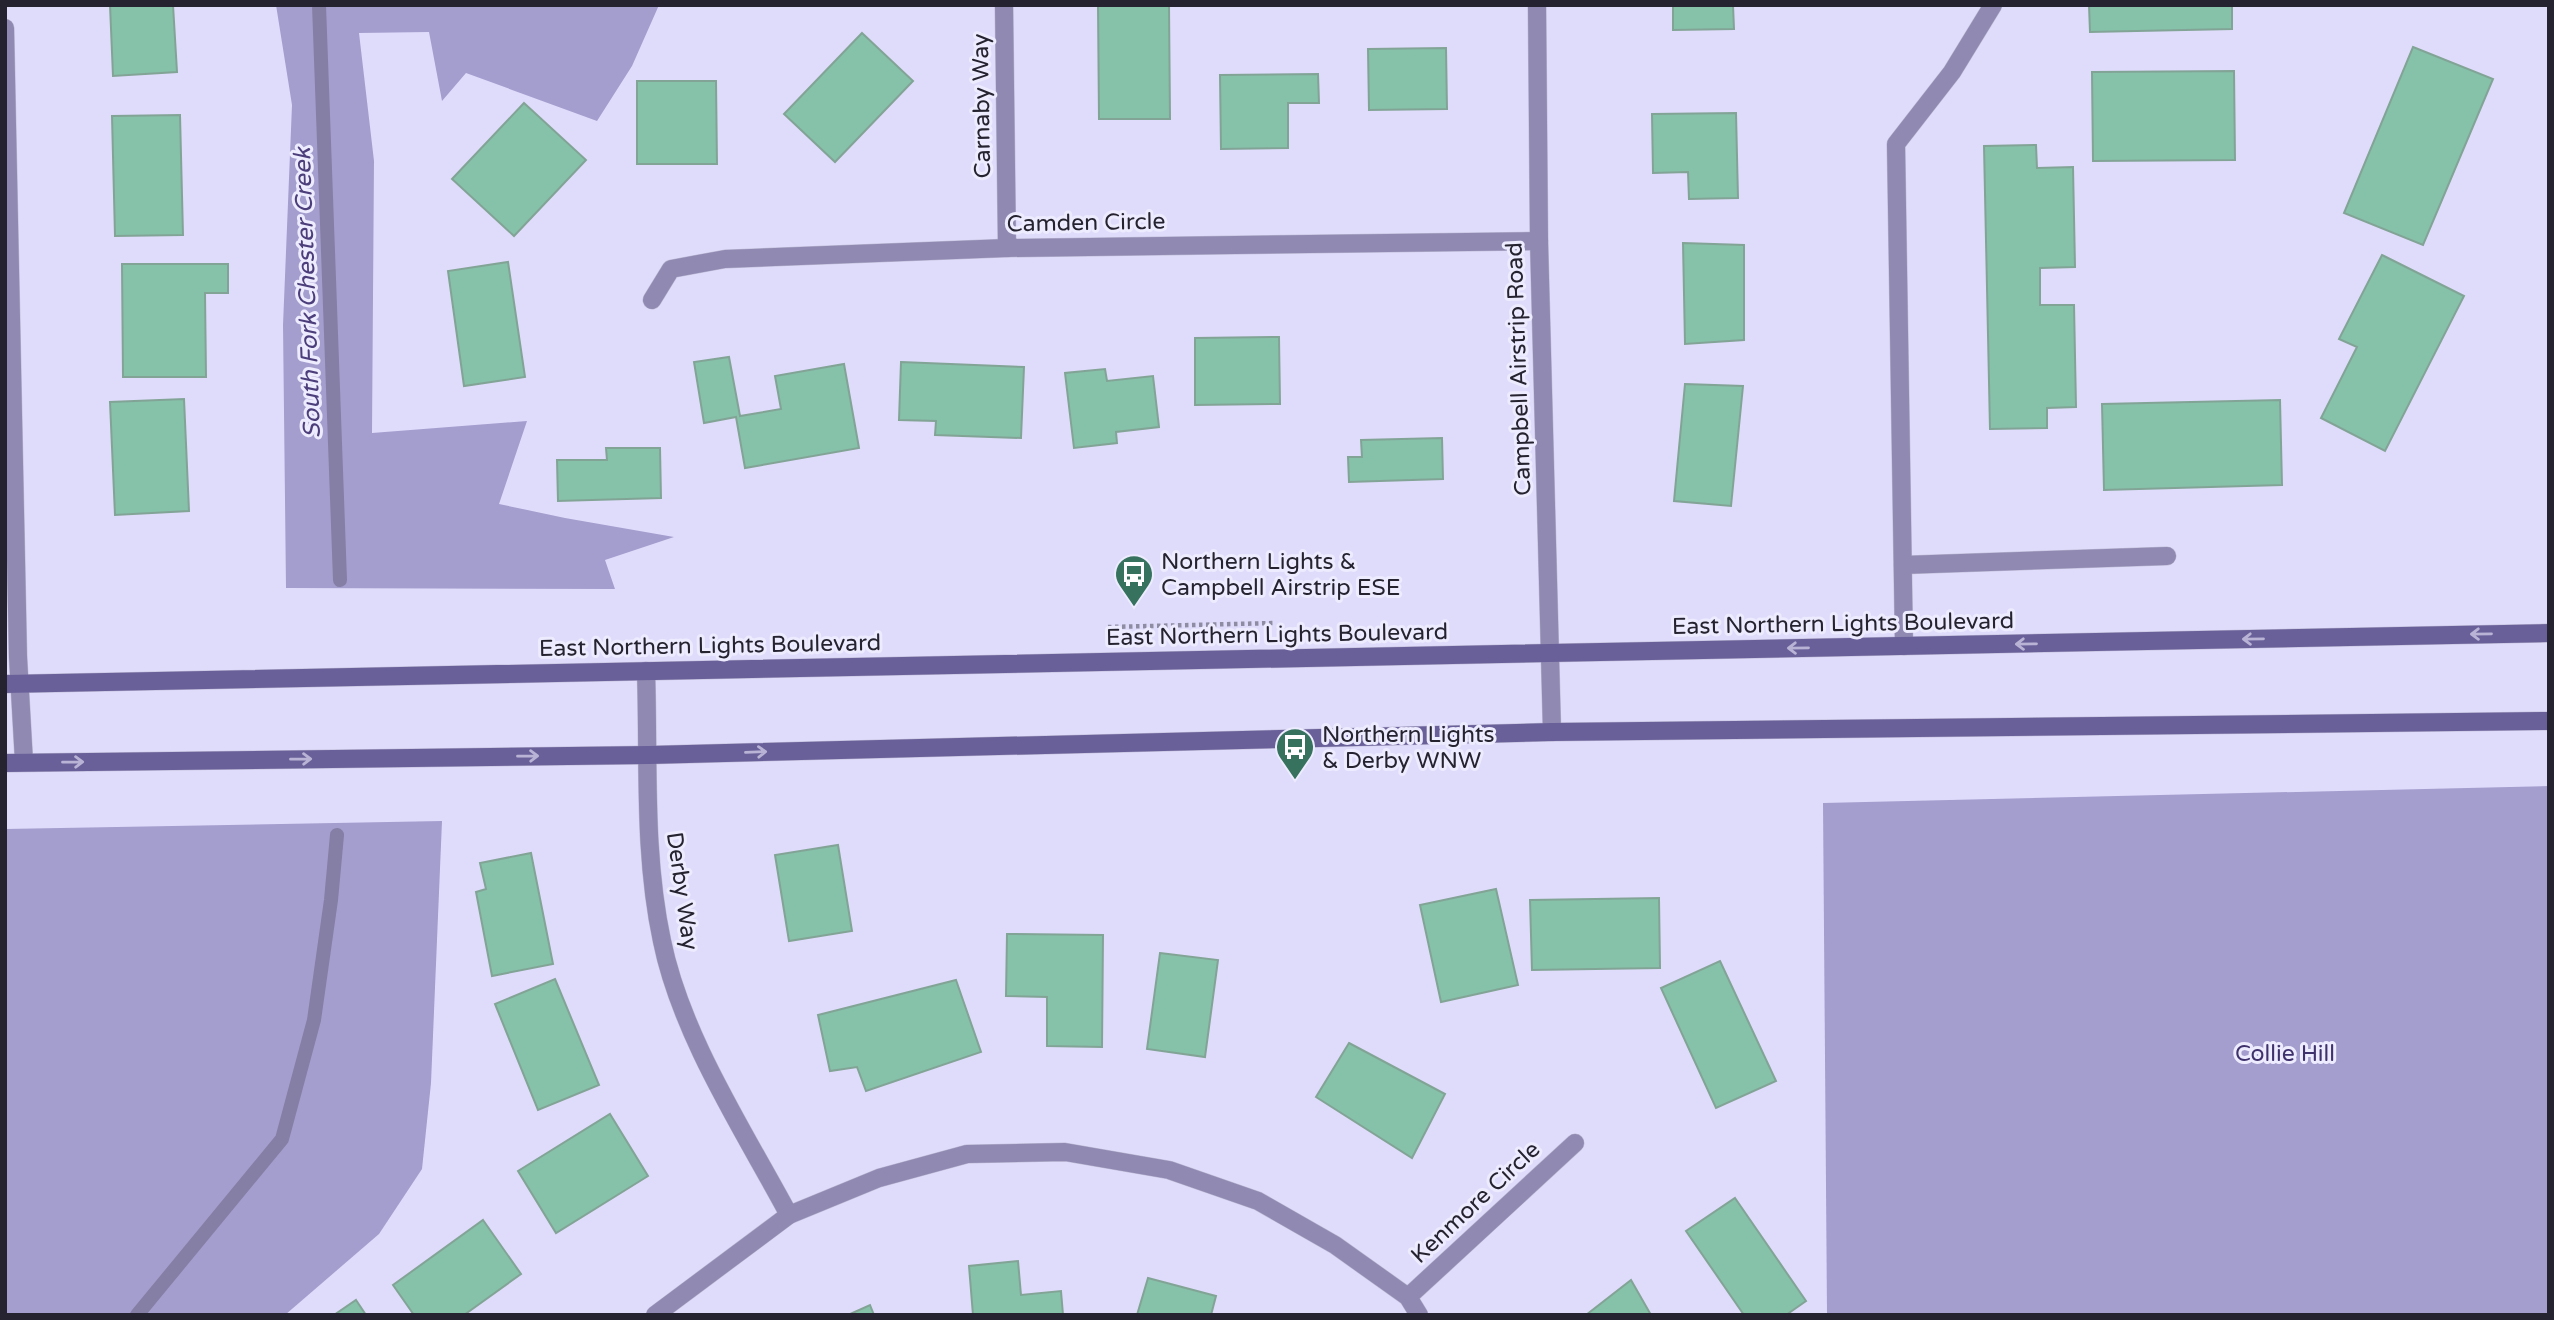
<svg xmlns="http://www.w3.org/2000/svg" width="2554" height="1320" font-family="'Varela Round',sans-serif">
<rect width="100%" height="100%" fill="#dfdcfb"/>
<!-- forest -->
<g fill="#a49ece">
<polygon points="276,5 659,5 632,66 597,121 466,73 442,101 429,32 359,33 374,161 372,433 527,421 499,504 565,518 674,537 605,560 615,589 286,588 283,325 292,105"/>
<polygon points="2549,786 2549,1315 1827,1315 1823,803"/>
<polygon points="442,821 431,1083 422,1169 379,1234 285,1315 5,1315 5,829"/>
</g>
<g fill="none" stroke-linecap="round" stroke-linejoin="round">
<!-- stream -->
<g stroke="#857fa5" stroke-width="14">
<polyline points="319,5 340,580"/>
<polyline points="137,1315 282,1139 314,1020 331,900 337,835"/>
</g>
</g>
<!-- building -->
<g fill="#86c1aa" stroke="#82a496" stroke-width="2">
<polygon points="110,5 173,5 177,72 113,76"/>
<polygon points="1098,5 1169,5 1170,119 1099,119"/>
<polygon points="1673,5 1733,5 1734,29 1673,30"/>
<polygon points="2089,5 2232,5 2232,29 2090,32"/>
<polygon points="862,33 913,81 835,162 784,114"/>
<polygon points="2413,47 2493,79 2423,245 2344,213"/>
<polygon points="1446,48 1447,109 1369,110 1368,49"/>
<polygon points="2234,71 2235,160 2093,161 2092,72"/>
<polygon points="1318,74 1319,103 1288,103 1288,148 1221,149 1220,75"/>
<polygon points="637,81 716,81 717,164 637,164"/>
<polygon points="524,103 586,160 514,236 452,179"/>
<polygon points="1736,113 1738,198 1689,199 1688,172 1653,173 1652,114"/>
<polygon points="180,115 183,235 115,236 112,116"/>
<polygon points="2036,145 2037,168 2073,167 2075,267 2040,268 2040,305 2074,305 2076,407 2047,408 2047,428 1990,429 1984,146"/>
<polygon points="1683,243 1744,245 1744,340 1685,344"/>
<polygon points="2382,255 2464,296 2385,451 2321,418 2357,347 2339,339"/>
<polygon points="508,262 525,377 464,386 448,271"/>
<polygon points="122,264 228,264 228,293 205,293 206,377 123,377"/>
<polygon points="1279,337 1280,404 1195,405 1195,338"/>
<polygon points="729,357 740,416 781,409 775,376 844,364 859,448 745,468 736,417 704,423 694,362"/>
<polygon points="901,362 1024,367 1021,438 935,435 936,421 899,420"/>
<polygon points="1105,369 1107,381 1153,376 1159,427 1116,432 1117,443 1074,448 1065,373"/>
<polygon points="1685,384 1743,386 1731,506 1674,501"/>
<polygon points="184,399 189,511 115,515 110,402"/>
<polygon points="2280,400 2282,485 2104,490 2102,404"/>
<polygon points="1442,438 1443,479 1349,482 1348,457 1362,457 1361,440"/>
<polygon points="606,448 660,448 661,498 558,501 557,460 607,460"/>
<polygon points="838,845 852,931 789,941 775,855"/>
<polygon points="531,853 553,964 492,976 476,892 486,889 480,863"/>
<polygon points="1496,889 1518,985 1441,1002 1420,905"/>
<polygon points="1659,898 1660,968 1532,970 1530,900"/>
<polygon points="1007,934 1103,935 1102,1047 1047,1046 1047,997 1006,996"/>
<polygon points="1160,953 1218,960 1205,1057 1147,1049"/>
<polygon points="1720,961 1776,1081 1716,1108 1661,988"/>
<polygon points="555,979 599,1085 538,1110 495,1004"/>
<polygon points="956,980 981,1052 866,1091 857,1067 830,1071 818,1015"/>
<polygon points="1349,1043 1445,1094 1412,1158 1316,1097"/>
<polygon points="610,1114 648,1176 556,1233 518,1171"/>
<polygon points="1735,1198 1806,1301 1786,1315 1744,1315 1686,1231"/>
<polygon points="483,1220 521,1274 464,1315 414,1315 393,1285"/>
<polygon points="1018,1261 1021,1295 1061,1291 1063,1315 973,1315 969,1266"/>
<polygon points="1148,1278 1216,1296 1211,1315 1137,1315"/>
<polygon points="1631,1280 1651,1315 1586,1315"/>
<polygon points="356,1300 366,1315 334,1315"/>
<polygon points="870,1305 874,1315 848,1315"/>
</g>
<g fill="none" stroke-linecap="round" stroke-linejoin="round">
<defs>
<g id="minor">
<polyline points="1004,5 1007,248"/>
<polyline points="1537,5 1539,241 1552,732"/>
<polyline points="5,28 18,657 24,762"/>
<polyline points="652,300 671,269 725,259 1007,248 1539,241"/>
<polyline points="1903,565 2167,556"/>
<polyline points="1904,646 1896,144 1952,72 1993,5"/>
<path d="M646,671C649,761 643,853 662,941C681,1035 744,1131 789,1215"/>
<polyline points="1408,1297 1575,1143"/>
<polyline points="655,1315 789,1215 879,1178 967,1154 1065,1152 1169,1170 1258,1201 1335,1245 1408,1297 1419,1315"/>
</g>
<g id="secondary">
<polyline points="5,684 2549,633"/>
<polyline points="5,763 649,755 1552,732 2549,721"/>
</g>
</defs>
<!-- minor casing -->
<use href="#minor" stroke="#bebbd6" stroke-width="19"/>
<!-- secondary casing -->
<use href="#secondary" stroke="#bebbd6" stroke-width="19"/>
<!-- path -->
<polyline stroke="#8e8ca2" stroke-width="4.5" stroke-dasharray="3.5 3.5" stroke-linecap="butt" points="1108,627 1275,623"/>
<!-- minor -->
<use href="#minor" stroke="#908ab2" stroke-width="18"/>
<!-- secondary -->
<use href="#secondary" stroke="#6a6099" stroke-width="18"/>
</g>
<!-- one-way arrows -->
<defs><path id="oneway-shaft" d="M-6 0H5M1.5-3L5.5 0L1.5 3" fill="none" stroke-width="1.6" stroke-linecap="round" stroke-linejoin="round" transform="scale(1.75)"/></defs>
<g stroke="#b9b3d6">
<use href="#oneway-shaft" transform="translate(2481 634) rotate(179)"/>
<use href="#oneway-shaft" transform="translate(2253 639) rotate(179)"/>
<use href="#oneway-shaft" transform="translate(2026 644) rotate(179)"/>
<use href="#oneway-shaft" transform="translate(1798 648) rotate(179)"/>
<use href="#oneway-shaft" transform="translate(756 752) rotate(-2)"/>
<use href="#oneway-shaft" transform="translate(528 756) rotate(-1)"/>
<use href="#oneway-shaft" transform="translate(301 759) rotate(-1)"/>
<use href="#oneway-shaft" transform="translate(73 762) rotate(-1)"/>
</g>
<!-- icons -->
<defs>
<symbol id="bus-pin" viewBox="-11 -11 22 30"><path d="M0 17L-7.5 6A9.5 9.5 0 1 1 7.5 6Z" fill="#36725e" stroke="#edebfe"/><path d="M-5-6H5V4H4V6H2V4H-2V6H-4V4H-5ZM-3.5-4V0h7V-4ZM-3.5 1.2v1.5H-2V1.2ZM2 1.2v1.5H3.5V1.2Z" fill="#fff"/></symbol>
</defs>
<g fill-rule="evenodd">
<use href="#bus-pin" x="1112" y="552" width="44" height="60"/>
<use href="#bus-pin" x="1273" y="725" width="44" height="60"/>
</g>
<g text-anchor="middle" stroke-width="6" stroke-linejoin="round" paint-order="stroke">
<!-- street labels -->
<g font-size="23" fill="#25232f" stroke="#edebfe">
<text transform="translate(981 106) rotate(-91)" y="8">Carnaby Way</text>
<text transform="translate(1086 222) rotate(-1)" y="8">Camden Circle</text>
<text transform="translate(1518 369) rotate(-92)" y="8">Campbell Airstrip Road</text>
<text transform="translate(1843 623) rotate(-1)" y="8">East Northern Lights Boulevard</text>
<text transform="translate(1277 634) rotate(-1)" y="8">East Northern Lights Boulevard</text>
<text transform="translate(710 645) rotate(-1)" y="8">East Northern Lights Boulevard</text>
<text transform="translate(683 891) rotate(82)" y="8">Derby Way</text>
<text transform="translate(1475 1202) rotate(-43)" y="8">Kenmore Circle</text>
</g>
<!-- poi labels -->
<g font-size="23" fill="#25232f" stroke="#edebfe" text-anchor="start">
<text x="1161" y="569">Northern Lights &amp;<tspan x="1161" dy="26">Campbell Airstrip ESE</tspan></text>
<text x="1322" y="742">Northern Lights<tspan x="1322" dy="26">&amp; Derby WNW</tspan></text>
</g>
<!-- park labels -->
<g font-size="23" fill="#3e316c" stroke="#edebfe">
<text x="2285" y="1061">Collie Hill</text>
</g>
<!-- water labels -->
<g font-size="24" font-style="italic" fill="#4b3e7b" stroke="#edebfe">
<text transform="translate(307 293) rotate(-92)" y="8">South Fork Chester Creek</text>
</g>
</g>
<!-- border -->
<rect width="2554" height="1320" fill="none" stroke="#25232f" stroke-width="14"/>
</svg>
